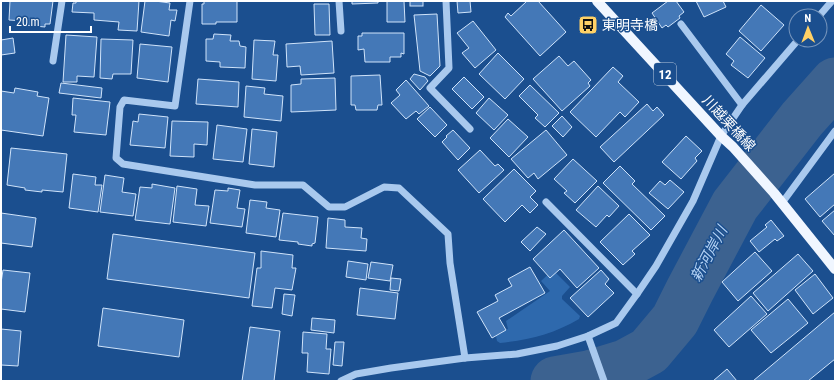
<svg xmlns="http://www.w3.org/2000/svg" width="836" height="382" font-family="'Roboto Condensed','Noto Sans JP',sans-serif">
<rect width="100%" height="100%" fill="#1b4f8f"/>
<!-- green -->
<path fill="#2e69ad" d="M553,270L570,287L562,296V299L580,316L579,319C554,334 528,340 500,343L497,341L496,336L508,329L506,321L550,291L541,281Z"/>
<g fill="none" stroke-linecap="round" stroke-linejoin="round">
<!-- river -->
<polyline stroke="#3c6290" stroke-width="49" points="555,381 589,375 625,364 649,351 675,320 690,290 735,205 802,119 835,82"/>
</g>
<!-- building -->
<g fill="#4478b7" stroke="#cfe3fa">
<polygon points="10,1 53,1 50,24 45,24 45,27 24,25 25,21 9,20"/>
<polygon points="76,1 139,1 137,31 118,30 119,22 94,20 94,13 72,12 73,3 76,3"/>
<polygon points="145,1 155,1 170,3 169,10 177,10 175,21 171,20 169,36 141,32"/>
<polygon points="204,1 237,1 237,22 216,22 216,24 202,24 202,4 204,4"/>
<polygon points="352,1 378,1 378,3 352,4"/>
<polygon points="387,1 404,1 405,22 387,22"/>
<rect x="410" y="1" width="13" height="5"/>
<polygon points="457,1 470,1 471,12 458,13"/>
<polygon points="527,1 538,1 566,32 540,56 505,17 508,13 511,16"/>
<polygon points="668,1 676,1 684,12 679,16 680,18 668,27 666,25 662,28 652,13"/>
<polygon points="696,1 723,1 726,7 704,17"/>
<polygon points="314,4 329,4 330,35 315,35"/>
<polygon points="761,5 784,25 761,51 739,31"/>
<polygon points="437,14 440,66 430,76 420,71 414,15"/>
<polygon points="473,21 496,50 475,68 462,53 469,48 457,33"/>
<polygon points="362,33 404,33 404,54 401,53 401,57 390,57 390,62 365,62 364,49 358,50 358,36 362,36"/>
<polygon points="214,34 231,35 230,41 239,41 240,46 246,47 245,68 220,67 220,62 206,61 206,39 213,39"/>
<polygon points="66,35 97,37 94,77 77,76 77,82 63,82"/>
<polygon points="740,37 765,58 748,78 731,65 734,61 726,54"/>
<polygon points="13,38 15,53 1,55 1,40"/>
<polygon points="101,39 133,40 131,74 113,74 112,79 100,78"/>
<polygon points="254,40 275,41 273,55 278,55 276,81 252,79"/>
<polygon points="332,41 334,73 301,75 300,66 287,67 286,44"/>
<polygon points="140,44 172,47 168,82 137,78"/>
<polygon points="498,53 524,79 505,99 479,74"/>
<polygon points="559,56 568,66 574,61 591,80 588,83 590,86 562,111 533,79"/>
<polygon points="613,67 623,76 618,82 639,102 625,117 620,112 596,137 570,112"/>
<polygon points="414,74 425,77 428,81 420,90 410,79"/>
<polygon points="380,75 382,105 378,105 377,110 356,110 355,105 351,105 351,76"/>
<polygon points="464,77 484,97 472,109 452,89"/>
<polygon points="335,78 336,110 291,112 291,85 301,84 301,79"/>
<polygon points="198,79 239,82 238,107 196,104"/>
<polygon points="406,80 429,106 419,114 416,111 406,119 391,103 400,95 396,90"/>
<polygon points="61,83 102,88 101,98 59,93"/>
<polygon points="530,85 559,113 545,127 535,118 538,115 519,96"/>
<polygon points="246,86 265,88 264,94 283,96 281,121 244,117"/>
<polygon points="15,88 38,92 37,96 49,98 43,136 1,130 1,91 14,93"/>
<polygon points="73,98 110,102 106,135 74,132 76,115 72,115"/>
<polygon points="489,98 508,115 494,130 476,113"/>
<polygon points="647,104 653,111 657,107 664,115 614,162 600,147"/>
<polygon points="430,107 447,125 435,137 417,119"/>
<polygon points="139,114 168,117 165,148 130,145 133,121 138,122"/>
<polygon points="562,116 572,127 563,137 552,126"/>
<polygon points="508,119 528,137 509,157 490,138"/>
<polygon points="172,121 208,122 207,145 194,144 194,157 170,156"/>
<polygon points="217,125 247,129 243,162 213,159"/>
<polygon points="252,129 277,132 274,167 249,164"/>
<polygon points="453,130 470,148 458,160 442,142 447,137 446,136"/>
<polygon points="546,130 567,155 538,179 534,173 528,178 511,159"/>
<polygon points="686,136 702,151 695,158 697,161 681,179 662,162"/>
<polygon points="11,148 67,154 63,192 42,190 42,192 25,190 25,188 7,185"/>
<polygon points="480,150 495,166 498,164 504,170 479,193 458,170"/>
<polygon points="573,159 597,181 575,203 564,193 567,191 554,179"/>
<polygon points="620,166 635,181 632,184 665,216 651,230 603,183"/>
<polygon points="514,169 536,191 530,197 538,205 530,213 522,205 505,222 483,199"/>
<polygon points="835,173 835,204 820,217 805,199"/>
<polygon points="73,174 96,177 95,185 102,185 98,212 69,208"/>
<polygon points="105,175 124,178 122,192 136,194 133,216 100,212"/>
<polygon points="670,180 684,192 668,209 649,193 660,181 665,185"/>
<polygon points="152,184 175,188 170,224 135,220 140,187 152,188"/>
<polygon points="177,186 197,189 195,205 209,206 206,226 173,222"/>
<polygon points="598,186 619,206 609,217 607,215 596,227 576,210"/>
<polygon points="228,188 240,190 237,208 245,209 242,227 210,223 215,190 228,191"/>
<polygon points="250,200 267,202 266,208 280,210 276,237 246,233"/>
<polygon points="835,210 835,236 822,221"/>
<polygon points="1,213 36,218 32,247 1,243"/>
<polygon points="283,213 318,217 315,243 312,244 312,246 298,244 298,242 279,240"/>
<polygon points="629,214 650,235 632,251 635,254 623,265 600,242"/>
<polygon points="328,218 345,220 345,227 362,228 361,238 367,239 366,251 326,248"/>
<polygon points="771,220 784,236 777,241 775,239 759,252 750,241 767,227 765,225"/>
<polygon points="537,227 546,234 530,251 521,242"/>
<polygon points="564,230 599,268 577,288 560,269 550,278 533,259"/>
<polygon points="113,234 255,253 249,298 107,279"/>
<polygon points="261,251 293,255 292,268 296,268 292,290 275,288 272,308 252,306 257,268 261,268"/>
<polygon points="755,252 772,271 738,301 722,282"/>
<polygon points="798,254 813,271 768,311 753,293"/>
<polygon points="348,261 368,264 366,280 346,277"/>
<polygon points="371,262 393,265 390,281 368,278"/>
<polygon points="530,267 545,293 499,318 506,330 492,338 477,312 498,301 495,295 512,286 508,279"/>
<polygon points="3,270 30,273 25,312 1,309 1,283"/>
<polygon points="601,270 609,279 605,284 614,293 588,317 570,298"/>
<polygon points="815,274 833,298 813,314 795,290"/>
<polygon points="391,278 401,279 399,291 390,290"/>
<polygon points="360,288 398,293 395,319 357,315"/>
<polygon points="284,294 295,295 292,316 282,314"/>
<polygon points="751,296 767,314 729,347 714,330"/>
<polygon points="788,299 808,323 771,353 751,330"/>
<polygon points="103,308 184,320 179,357 98,346"/>
<polygon points="835,312 835,359 808,381 753,381"/>
<polygon points="312,318 335,320 334,333 311,330"/>
<polygon points="250,327 280,331 274,381 242,381"/>
<polygon points="1,329 21,331 18,366 1,365"/>
<polygon points="303,332 327,334 326,349 331,349 329,374 307,372 308,353 302,353"/>
<polygon points="335,342 344,342 342,366 333,365"/>
<polygon points="727,369 737,381 713,381"/>
</g>
<g fill="none" stroke-linecap="round" stroke-linejoin="round">
<!-- minor -->
<g stroke="#a9c9ee" stroke-width="7">
<polyline points="190,1 175,106 124,100 120,107 116,158 123,164 255,185 303,185 329,207 345,207 384,187 399,188 448,234 450,263 465,358"/>
<polyline points="339,1 341,31"/>
<polyline points="446,1 449,68 430,88 470,129"/>
<polyline points="819,16 832,1"/>
<polyline points="681,24 742,105"/>
<polyline points="53,61 62,1"/>
<polyline points="546,202 637,294"/>
<polyline points="782,203 835,131"/>
<polyline points="588,336 604,381"/>
<polyline points="341,381 356,374 391,368 465,358 517,354 557,346 588,336 616,323 637,294 656,266 693,201 721,136 742,105 798,40"/>
</g>
<!-- major -->
<polyline stroke="#f0f6ff" stroke-width="10" points="597,1 721,136 733,147 774,193 835,269"/>
</g>
<!-- icons -->
<defs>
<symbol id="bus-square" viewBox="-11 -11 22 22"><rect x="-9" y="-9" width="18" height="18" rx="4" fill="#ffd166" stroke="#1b4f8f"/><path d="M-5-6H5V4H4V6H2V4H-2V6H-4V4H-5ZM-3.5-4V0h7V-4ZM-3.5 1.2v1.5H-2V1.2ZM2 1.2v1.5H3.5V1.2Z" fill="#111"/></symbol>
</defs>
<g fill-rule="evenodd">
<use href="#bus-square" x="577" y="14" width="22" height="22"/>
</g>
<g text-anchor="middle" stroke-width="3" stroke-linejoin="round" paint-order="stroke">
<!-- shield labels -->
<rect fill="#1b4f8f" stroke="#bbcadd" stroke-width="1" x="654" y="63" width="22" height="22" rx="3"/>
<g font-size="13" font-weight="bold" fill="#fff">
<text x="665" y="79">12</text>
</g>
<!-- poi labels -->
<g font-size="14" fill="#fff" stroke="#1b4f8f" text-anchor="start">
<text x="602" y="30">東明寺橋</text>
</g>
<!-- street labels -->
<g font-size="14" fill="#fff" stroke="#1b4f8f">
<text transform="translate(729 123) rotate(47)" y="5">川越栗橋線</text>
</g>
<!-- water labels -->
<g font-size="15" font-style="italic" fill="#b5d3f5" stroke="#1b4f8f">
<text transform="translate(709 254) rotate(-62)" y="5">新河岸川</text>
</g>
</g>
<!-- border -->
<rect width="836" height="382" fill="none" stroke="#ffffff" stroke-width="4"/>
<!-- north arrow -->
<g transform="translate(808 28) rotate(359)"><circle r="19" fill="#1b4f8f" stroke="#7695bc"/>
<path d="M0-3L7 15L0 10L-7 15Z" fill="#ffd166"/>
<text y="-6" font-size="11" font-weight="bold" text-anchor="middle" fill="#ffffff">N</text>
</g>
<!-- scale -->
<path d="M10 26v6h81v-6" fill="none" stroke="#ffffff" stroke-width="2"/>
<text x="16" y="26" font-size="12" fill="#ffffff" stroke="#1b4f8f" stroke-width="3" paint-order="stroke">20 m</text>
</svg>
